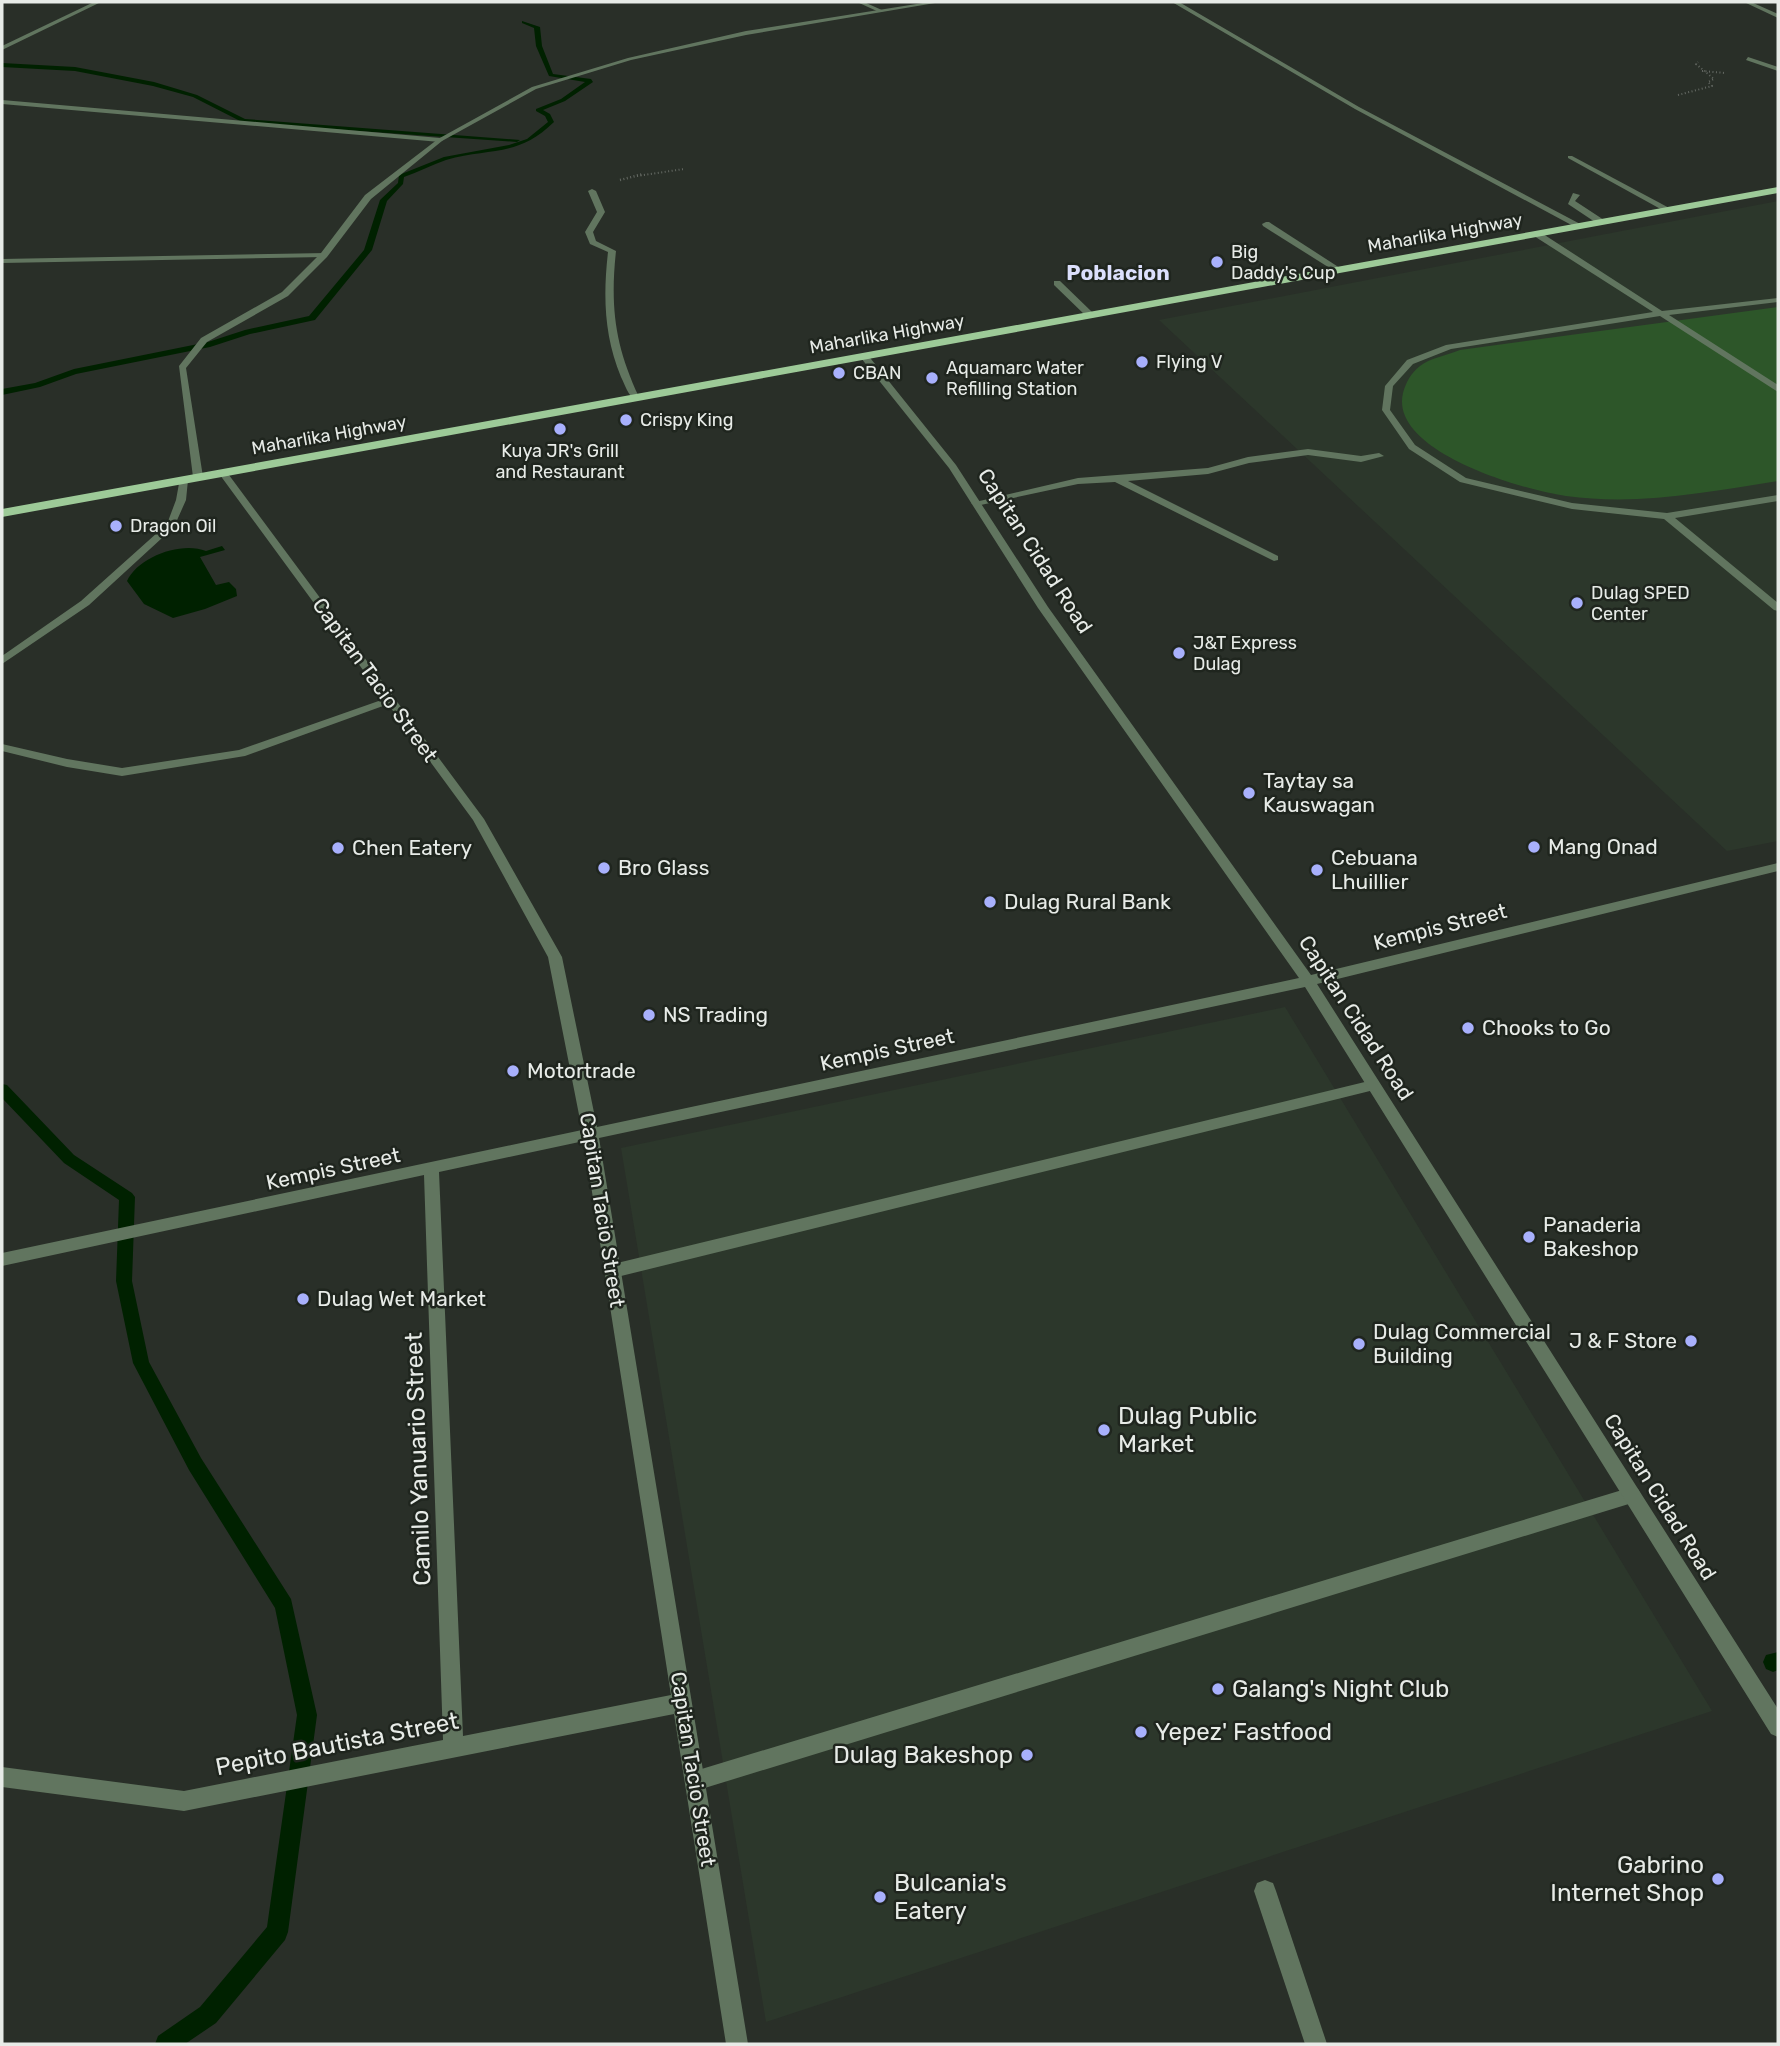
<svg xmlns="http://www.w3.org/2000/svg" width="1780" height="2046" font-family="Rubik,sans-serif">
<rect width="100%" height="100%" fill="#292f28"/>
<!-- built -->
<g fill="#2c372b">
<polygon points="1778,201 1778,841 1727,851 1159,320"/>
<polygon points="1285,1007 1712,1711 766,2022 621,1148"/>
</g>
<!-- green -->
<path fill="#2d5629" d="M1778,307V481C1707,492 1638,506 1566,496C1523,490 1389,451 1403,393C1406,382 1411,373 1420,366C1430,358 1448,355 1460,350Z"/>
<!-- water -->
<path fill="#002100" d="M222,546L225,550L200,557L216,585L229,582L236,589L237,596L205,609L173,618L144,604L127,581C138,557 181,541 206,551Z"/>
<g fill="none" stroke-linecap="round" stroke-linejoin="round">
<!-- stream -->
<g fill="#002100" fill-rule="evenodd">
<path d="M522,21L540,27L542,46L553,74L591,79L593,82L565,101L543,110L550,114L554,122C517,158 490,147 446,160C432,165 418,172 404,177L403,184L387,201L372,250L315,320L250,334L210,347L76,374L40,387L2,395V389L35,383L74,369L208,342L245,330L309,316L364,250L380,200L398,183L399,175L444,157L509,145L527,139L548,122L545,116L536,111V109L561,99L585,82L549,76L536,46L534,28L522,23Z"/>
<polygon points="2,63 75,67 154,82 197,95 245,119 520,140 517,142 244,123 193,97 153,86 75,71 2,67"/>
<polygon points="2,1084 7,1085 74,1155 132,1193 135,1197 132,1281 149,1362 201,1458 291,1599 317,1715 288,1932 285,1940 216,2023 185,2044 155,2044 158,2036 200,2007 267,1927 297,1715 275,1608 189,1470 133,1363 116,1281 119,1200 64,1163 2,1098"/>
<polygon points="1778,1652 1778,1670 1773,1672 1766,1669 1763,1662 1766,1655"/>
</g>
<!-- path-far1 -->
<g stroke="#646963" stroke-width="2" stroke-dasharray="1 2.5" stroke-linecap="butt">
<polyline points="1702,71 1725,73"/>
<polyline points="1678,95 1712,86 1708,82 1714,79 1696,64 1698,62"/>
<polyline points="637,176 684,169"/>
</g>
<!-- path -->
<polyline stroke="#646963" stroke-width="2.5" stroke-dasharray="1 2.5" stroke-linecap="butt" points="620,180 643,174"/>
<!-- service -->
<g fill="#61755f" fill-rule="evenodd">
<polygon points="94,2 101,2 2,50 2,46"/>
<polygon points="857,2 864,2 884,11 879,12"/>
<polygon points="1744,2 1751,2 1778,14 1778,18"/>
<polygon points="1748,57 1778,67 1778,71 1746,60"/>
<polygon points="2,100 440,138 443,140 440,142 2,104"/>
<polygon points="1568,156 1572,156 1673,210 1666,212 1568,158"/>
<path d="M592,189L596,191L605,212L593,232L596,241L616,251C610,307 615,346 639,397L635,400C628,395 625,385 621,377C604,336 603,296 608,252L590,244L585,232L597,212L588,191Z"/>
<polygon points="1573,193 1580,195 1575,201 1604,220 1604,224 1598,224 1568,204"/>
<polygon points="1266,222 1269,222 1343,270 1336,272 1263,226 1262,224"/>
<polygon points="1534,232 1540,232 1662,311 1778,298 1778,302 1669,315 1778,385 1778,392 1660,316 1451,349 1413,364 1393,386 1390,410 1415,445 1466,478 1572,503 1667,513 1778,495 1778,501 1675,518 1778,603 1778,611 1774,610 1664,519 1572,509 1460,482 1409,449 1382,410 1385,386 1407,360 1446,345 1653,312 1534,236"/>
<polygon points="327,253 327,257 324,257 2,263 2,259"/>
<polygon points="1054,281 1060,281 1093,313 1093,317 1087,317 1054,285"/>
<polygon points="1308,449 1361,456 1379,453 1384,456 1361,462 1308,455 1249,463 1208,474 1128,481 1278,556 1278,560 1274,561 1115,482 1078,484 976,506 971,503 1078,478 1208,468 1248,457"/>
<polygon points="180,478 188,480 186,500 174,527 89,605 2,664 2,656 81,601 167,524 176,500"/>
<polygon points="390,697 394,698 394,702 245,756 122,776 67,767 2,751 2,744 67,759 122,768 239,750"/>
<polygon points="1373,1080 1378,1081 1380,1085 1378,1089 613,1278 607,1276 605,1271 607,1266 613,1264"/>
<polygon points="1632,1487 1638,1489 1641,1495 1638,1501 1632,1503 695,1791 688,1788 685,1781 688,1774 695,1771"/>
<polygon points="1265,1880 1273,1883 1276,1891 1327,2044 1305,2044 1254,1891 1257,1883"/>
</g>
<!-- minor -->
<g fill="#61755f" fill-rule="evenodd">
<polygon points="929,2 941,2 746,35 631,60 536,89 442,141 371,199 327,257 288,296 207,342 186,368 203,477 198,480 193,477 179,366 201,338 282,292 321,253 365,195 438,139 532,87 628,58 746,31"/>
<polygon points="1172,2 1179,2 1359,107 1584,226 1577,228 1355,109"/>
<path d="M861,354H867L956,465L1048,607L1311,975L1778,863V871L1317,984L1778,1709V1737L1771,1734L1305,987L599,1138L748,2044H726L674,1714L184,1811L2,1787V1767L184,1791L443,1740L424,1175L2,1266V1253L582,1130L548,957L473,820L220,475V471H226L484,819L562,957L597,1127L1299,978L1038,608L949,468L861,358ZM584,1141L671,1695L463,1736L439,1172Z"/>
</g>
<!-- trunk -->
<polygon fill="#9dca98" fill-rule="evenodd" points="1778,187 1778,193 2,517 2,509"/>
</g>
<!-- markers -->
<g fill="#a8b0fc" stroke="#1f251e" stroke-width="2.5">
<circle cx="1217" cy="262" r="7"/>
<circle cx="1142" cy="362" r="7"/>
<circle cx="839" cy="373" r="7"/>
<circle cx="932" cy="378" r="7"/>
<circle cx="626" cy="420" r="7"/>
<circle cx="560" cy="429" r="7"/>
<circle cx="116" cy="526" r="7"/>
<circle cx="1577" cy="603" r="7"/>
<circle cx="1179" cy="653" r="7"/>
<circle cx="1249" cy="793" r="7"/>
<circle cx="1534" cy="847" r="7"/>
<circle cx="338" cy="848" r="7"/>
<circle cx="604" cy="868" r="7"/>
<circle cx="1317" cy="870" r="7"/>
<circle cx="990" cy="902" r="7"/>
<circle cx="649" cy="1015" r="7"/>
<circle cx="1468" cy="1028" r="7"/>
<circle cx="513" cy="1071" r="7"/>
<circle cx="1529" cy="1237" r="7"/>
<circle cx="303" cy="1299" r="7"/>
<circle cx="1691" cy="1341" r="7"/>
<circle cx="1359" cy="1344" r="7"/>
<circle cx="1104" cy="1430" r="7"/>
<circle cx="1218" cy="1689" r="7"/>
<circle cx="1141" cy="1732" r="7"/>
<circle cx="1027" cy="1755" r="7"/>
<circle cx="1718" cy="1879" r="7"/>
<circle cx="880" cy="1897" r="7"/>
</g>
<g text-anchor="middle" stroke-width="5" stroke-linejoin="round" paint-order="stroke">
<!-- far-street labels -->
<g font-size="18" fill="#e7ebe7" stroke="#1f251e">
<text transform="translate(1445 233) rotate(-10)" y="6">Maharlika Highway</text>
<text transform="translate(887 334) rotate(-10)" y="6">Maharlika Highway</text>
<text transform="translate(329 435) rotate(-10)" y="6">Maharlika Highway</text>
</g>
<!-- far-poi labels -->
<g font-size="18" fill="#e7ebe7" stroke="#1f251e" text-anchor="start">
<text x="1231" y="258">Big<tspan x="1231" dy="21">Daddy's Cup</tspan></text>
<text x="1156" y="368">Flying V</text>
<text x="946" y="374">Aquamarc Water<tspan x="946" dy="21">Refilling Station</tspan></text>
<text x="853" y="379">CBAN</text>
<text x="640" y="426">Crispy King</text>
<text x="560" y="457" text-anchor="middle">Kuya JR's Grill<tspan x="560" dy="21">and Restaurant</tspan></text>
<text x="130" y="532">Dragon Oil</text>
<text x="1591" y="599">Dulag SPED<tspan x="1591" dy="21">Center</tspan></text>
<text x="1193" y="649">J&amp;T Express<tspan x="1193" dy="21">Dulag</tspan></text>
</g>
<!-- far-quarter labels -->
<g font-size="21" font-weight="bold" fill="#dbdffc" stroke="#1f251e">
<text x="1118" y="280">Poblacion</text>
</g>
<!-- street labels -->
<g font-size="21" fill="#e7ebe7" stroke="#1f251e">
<text transform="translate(1035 551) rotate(57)" y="7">Capitan Cidad Road</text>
<text transform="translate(375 680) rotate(54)" y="7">Capitan Tacio Street</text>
<text transform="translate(1440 927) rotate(-14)" y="7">Kempis Street</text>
<text transform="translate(1356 1018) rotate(57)" y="7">Capitan Cidad Road</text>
<text transform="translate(887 1050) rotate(-12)" y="7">Kempis Street</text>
<text transform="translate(333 1169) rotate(-12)" y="7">Kempis Street</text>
<text transform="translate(602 1210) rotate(81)" y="7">Capitan Tacio Street</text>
<text transform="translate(1660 1497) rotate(58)" y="7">Capitan Cidad Road</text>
<text transform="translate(693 1769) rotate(81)" y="7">Capitan Tacio Street</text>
</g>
<!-- poi labels -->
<g font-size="21" fill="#e7ebe7" stroke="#1f251e" text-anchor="start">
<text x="1263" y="788">Taytay sa<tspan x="1263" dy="24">Kauswagan</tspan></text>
<text x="1548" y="854">Mang Onad</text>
<text x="352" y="855">Chen Eatery</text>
<text x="1331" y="865">Cebuana<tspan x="1331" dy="24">Lhuillier</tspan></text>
<text x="618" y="875">Bro Glass</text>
<text x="1004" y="909">Dulag Rural Bank</text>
<text x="663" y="1022">NS Trading</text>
<text x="1482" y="1035">Chooks to Go</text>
<text x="527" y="1078">Motortrade</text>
<text x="1543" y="1232">Panaderia<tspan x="1543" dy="24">Bakeshop</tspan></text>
<text x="317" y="1306">Dulag Wet Market</text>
<text x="1373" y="1339">Dulag Commercial<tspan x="1373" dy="24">Building</tspan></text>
<text x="1677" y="1348" text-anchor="end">J &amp; F Store</text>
</g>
<!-- near-poi labels -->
<g font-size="24" fill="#e7ebe7" stroke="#1f251e" text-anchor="start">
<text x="1118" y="1424">Dulag Public<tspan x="1118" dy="28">Market</tspan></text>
<text x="1232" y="1697">Galang's Night Club</text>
<text x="1155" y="1740">Yepez' Fastfood</text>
<text x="1013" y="1763" text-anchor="end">Dulag Bakeshop</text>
<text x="1704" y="1873" text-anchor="end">Gabrino<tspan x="1704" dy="28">Internet Shop</tspan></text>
<text x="894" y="1891">Bulcania's<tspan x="894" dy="28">Eatery</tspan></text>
</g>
<!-- near-street labels -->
<g font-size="24" fill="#e7ebe7" stroke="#1f251e">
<text transform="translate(418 1459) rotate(-92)" y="8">Camilo Yanuario Street</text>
<text transform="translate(337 1744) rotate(-11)" y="8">Pepito Bautista Street</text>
</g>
</g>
<!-- border -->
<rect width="1780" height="2046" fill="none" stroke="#e7ebe7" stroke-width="7"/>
</svg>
